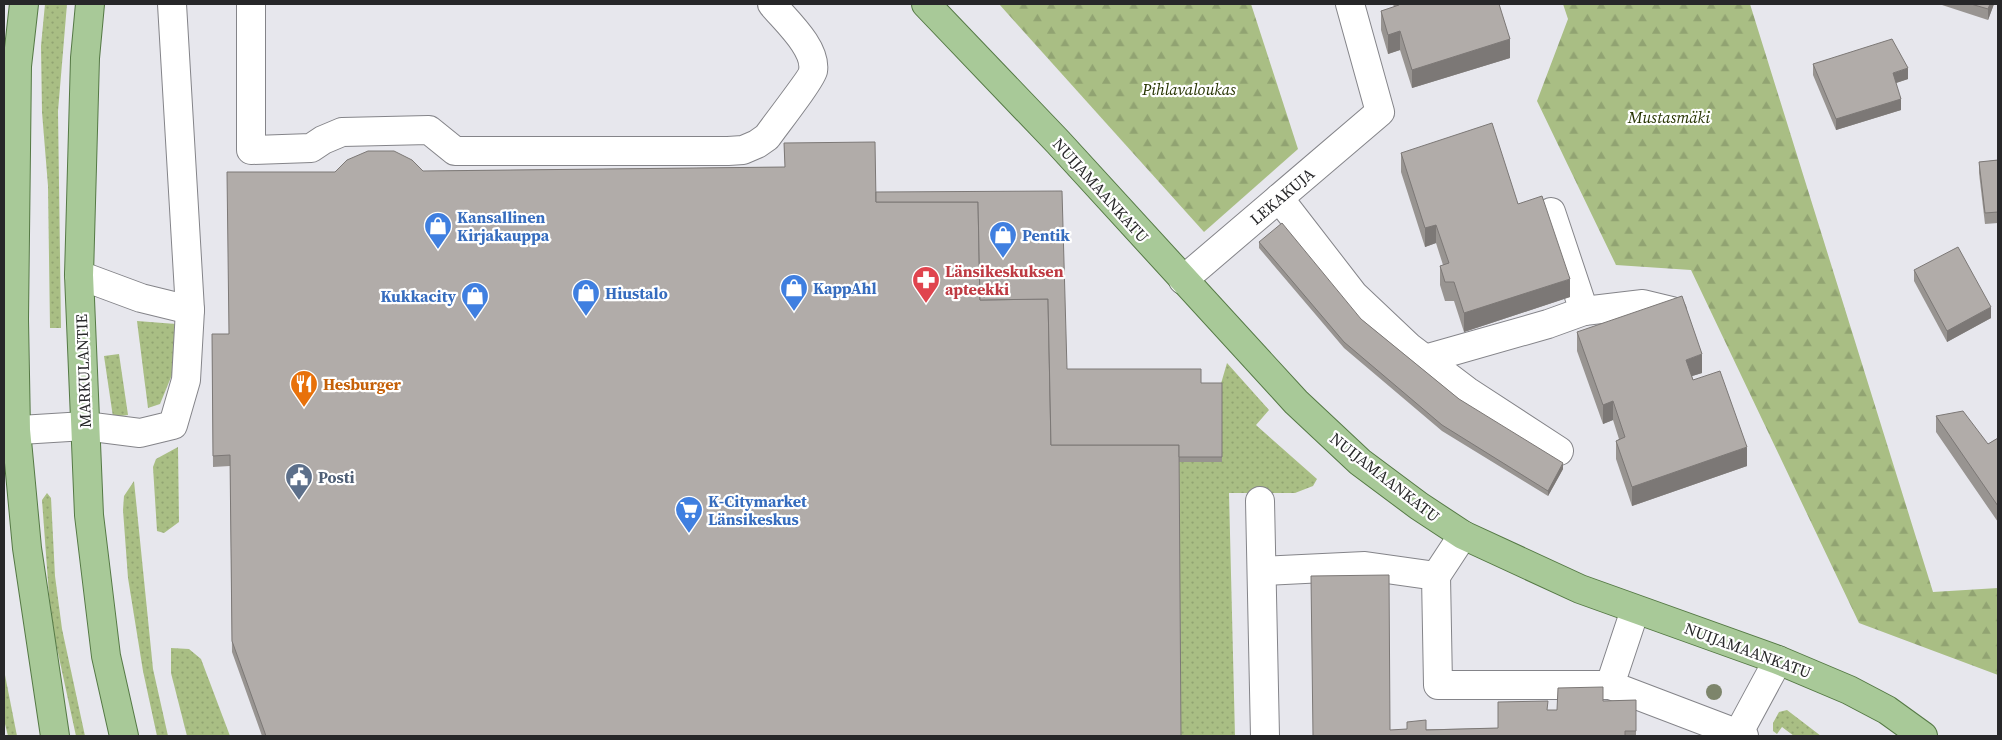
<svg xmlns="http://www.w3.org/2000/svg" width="2002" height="740" font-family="'Source Serif 4',serif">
<defs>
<pattern id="grass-dots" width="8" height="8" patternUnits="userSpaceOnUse" patternTransform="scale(1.25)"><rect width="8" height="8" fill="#a9be84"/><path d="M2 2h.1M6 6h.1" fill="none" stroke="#91a372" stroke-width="1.8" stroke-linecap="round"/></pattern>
<pattern id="forest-firs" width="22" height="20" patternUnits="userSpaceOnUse" patternTransform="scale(1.25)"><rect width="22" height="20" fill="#a9be84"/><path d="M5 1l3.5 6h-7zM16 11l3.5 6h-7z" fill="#91a372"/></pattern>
</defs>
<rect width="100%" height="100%" fill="#e7e7ed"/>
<!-- grass -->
<g fill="url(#grass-dots)">
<polygon points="45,4 67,4 58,111 61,328 50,328 48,186 42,112 41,46"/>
<polygon points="137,321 176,324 174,370 160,404 148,408"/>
<polygon points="119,354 128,415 113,417 104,356"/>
<polygon points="1227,363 1269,410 1256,425 1317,479 1313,486 1295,493 1229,493 1235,736 1181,736 1179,462 1222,462 1220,387"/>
<polygon points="178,447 179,522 164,533 157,531 153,467 156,459"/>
<polygon points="134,481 153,669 168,736 157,736 143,671 128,578 123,510 124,496"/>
<polygon points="47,493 51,498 55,576 62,629 85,736 76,736 55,639 49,595 42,500"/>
<polygon points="171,648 189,649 201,659 230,736 187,736 171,673"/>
<polygon points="4,670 17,736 8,736 4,720"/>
<polygon points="1787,710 1821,736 1794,736 1782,727 1777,734 1773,731 1773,723 1779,712"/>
</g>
<!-- forest -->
<g fill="url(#forest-firs)">
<polygon points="999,4 1251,4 1298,149 1204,232"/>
<polygon points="1563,4 1750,4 1933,592 1998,588 1998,675 1859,623 1691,270 1616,265 1537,101 1568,19"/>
</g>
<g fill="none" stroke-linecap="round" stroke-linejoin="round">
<defs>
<g id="minor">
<path d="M251,4V150L311,148L323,140L342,132L429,130L455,151H728L743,150L757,144L767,137C774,127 812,78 813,71C817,48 785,20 772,4"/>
<polyline points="1279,198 1354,295 1409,347 1467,391 1559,451"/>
<polyline points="79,275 141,298 190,310"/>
<polyline points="1183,280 1380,112 1350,4"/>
<polyline points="1584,311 1643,304 1672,311"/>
<polyline points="1425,359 1548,324 1584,311 1551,212"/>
<polyline points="4,431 85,426 140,433 173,425 186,380 190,310 172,4"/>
<polyline points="1260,501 1265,736"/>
<polyline points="1262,571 1365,566 1436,576 1438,685 1610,685"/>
<polyline points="1436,576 1463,535"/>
<polyline points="1635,610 1610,685 1744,736"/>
<polyline points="1737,736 1778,660"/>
</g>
<g id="major">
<polyline points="24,4 17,66 14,319 16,430 27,548 55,736"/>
<polyline points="90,4 85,58 79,275 89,515 106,656 124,736"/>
<polyline points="926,4 1058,142 1296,402 1360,462 1419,506 1463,535 1580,589 1778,660 1849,690 1887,710 1923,736"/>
</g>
</defs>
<!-- minor casing -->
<use href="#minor" stroke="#848489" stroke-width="30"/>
<!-- major casing -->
<use href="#major" stroke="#557945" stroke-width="30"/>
<!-- minor -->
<use href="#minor" stroke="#fff" stroke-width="28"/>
<!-- major -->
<use href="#major" stroke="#a8c998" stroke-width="28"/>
</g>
<!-- trees -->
<circle fill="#7d856b" cx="1714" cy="692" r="8"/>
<!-- wall -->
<g fill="#989491">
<polygon points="1393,4 1499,4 1510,58 1412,88 1400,50 1388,54 1381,30 1381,11 1394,7"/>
<polygon points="1939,4 1994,4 1988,20"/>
<polygon points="1813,64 1908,79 1896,83 1901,110 1836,130 1813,75"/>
<polygon points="784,143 876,192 1067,369 1201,383 1222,383 1222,462 1179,462 1181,736 262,736 232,652 230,466 213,467 212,334 229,334 335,172 785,167"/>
<polygon points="1401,153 1518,204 1570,297 1464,332 1454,301 1445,301 1440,285 1440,266 1443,265 1436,243 1425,247 1401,172"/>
<polygon points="1998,160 1998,223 1985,224 1979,173 1979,162"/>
<polygon points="1259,242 1361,319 1459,399 1563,469 1548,496 1442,431 1344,348 1259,248"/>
<polygon points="1914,270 1991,318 1947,342 1914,281"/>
<polygon points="1577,332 1702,373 1692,376 1693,380 1747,466 1632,506 1616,459 1616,441 1619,439 1613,420 1603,424 1577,351"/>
<polygon points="1936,416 1988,444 1998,438 1998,522 1936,432"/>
<polygon points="1636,700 1636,736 1313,736 1390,730 1498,728 1548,710 1557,710 1603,701"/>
</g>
<!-- shaded-wall -->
<g fill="#7c7876">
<polygon points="1990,4 1994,4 1988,20 1988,9"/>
<polygon points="1400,31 1400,50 1388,54 1388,35"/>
<polygon points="1510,39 1510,58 1412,88 1412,70"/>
<polygon points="1908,68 1908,79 1893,84 1893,73"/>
<polygon points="1901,99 1901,110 1836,130 1836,119"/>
<polygon points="1436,225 1436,243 1425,247 1425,228"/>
<polygon points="1570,279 1570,297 1464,332 1464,313"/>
<polygon points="1991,307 1991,318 1947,342 1947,331"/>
<polygon points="1702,354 1702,373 1686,378 1686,360"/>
<polygon points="1613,401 1613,420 1603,424 1603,405"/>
<polygon points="1747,447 1747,466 1632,506 1632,487"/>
<polygon points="1563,463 1563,469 1548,496 1548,491"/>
</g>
<!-- building -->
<g fill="#b1aca9" stroke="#7c7876">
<polygon points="1399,4 1499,4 1510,39 1412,70 1400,31 1388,35 1381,11 1399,5"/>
<polygon points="1971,4 1990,4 1988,9"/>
<polygon points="1892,39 1908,68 1893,73 1901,99 1836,119 1813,64"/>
<polygon points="1492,123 1518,204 1542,196 1570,279 1464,313 1454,282 1445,282 1440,266 1449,263 1436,225 1425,228 1401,153"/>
<polygon points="875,142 876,202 978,202 980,300 1048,299 1051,445 1179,445 1181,736 266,736 232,641 230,455 213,456 212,334 229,334 227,172 335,172 347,160 368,151 394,151 412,160 423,171 785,167 784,143"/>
<polygon points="1998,160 1998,212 1985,213 1979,162"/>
<polygon points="1062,191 1067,369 1201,369 1201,383 1222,383 1222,457 1179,457 1179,445 1051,445 1048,299 980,300 978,202 876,202 876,192"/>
<polygon points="1282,223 1361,319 1459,399 1563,463 1548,491 1442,425 1344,342 1259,242"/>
<polygon points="1958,247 1991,307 1947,331 1914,270"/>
<polygon points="1682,296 1702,354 1686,360 1693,380 1720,371 1747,447 1632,487 1616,441 1625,437 1613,401 1603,405 1577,332"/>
<polygon points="1963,411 1988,444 1998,438 1998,506 1936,416"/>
<polygon points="1389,575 1390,730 1407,729 1407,722 1426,720 1426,730 1498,728 1498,702 1548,701 1547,710 1557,710 1558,688 1603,687 1603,701 1636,700 1636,731 1625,731 1625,736 1313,736 1311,576"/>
</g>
<!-- icons -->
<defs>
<symbol id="shop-pin" viewBox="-11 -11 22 30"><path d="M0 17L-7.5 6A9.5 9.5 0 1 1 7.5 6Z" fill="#3f7fe0" stroke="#fff"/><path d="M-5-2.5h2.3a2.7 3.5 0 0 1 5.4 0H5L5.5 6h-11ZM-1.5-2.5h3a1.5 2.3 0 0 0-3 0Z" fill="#fff"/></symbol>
<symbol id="pharmacy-pin" viewBox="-11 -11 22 30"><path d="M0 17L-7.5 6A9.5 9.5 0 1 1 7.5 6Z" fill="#e0444e" stroke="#fff"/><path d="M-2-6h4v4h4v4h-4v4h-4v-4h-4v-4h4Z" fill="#fff"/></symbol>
<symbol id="restaurant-pin" viewBox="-11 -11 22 30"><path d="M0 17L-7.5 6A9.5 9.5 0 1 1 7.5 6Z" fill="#e8710a" stroke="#fff"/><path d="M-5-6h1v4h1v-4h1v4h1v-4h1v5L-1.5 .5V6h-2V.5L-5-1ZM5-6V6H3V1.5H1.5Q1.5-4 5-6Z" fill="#fff"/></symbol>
<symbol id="civic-pin" viewBox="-11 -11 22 30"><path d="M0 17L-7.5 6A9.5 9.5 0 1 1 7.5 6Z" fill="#5c6f8a" stroke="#fff"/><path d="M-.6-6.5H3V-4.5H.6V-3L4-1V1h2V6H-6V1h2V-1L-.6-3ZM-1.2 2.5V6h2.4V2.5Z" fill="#fff"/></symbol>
<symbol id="supermarket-pin" viewBox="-11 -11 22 30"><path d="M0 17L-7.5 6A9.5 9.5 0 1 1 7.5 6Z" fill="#3f7fe0" stroke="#fff"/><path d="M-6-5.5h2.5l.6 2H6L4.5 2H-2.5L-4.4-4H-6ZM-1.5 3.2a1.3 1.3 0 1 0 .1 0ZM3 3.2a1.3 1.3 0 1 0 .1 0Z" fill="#fff"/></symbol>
</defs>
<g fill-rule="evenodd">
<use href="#shop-pin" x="422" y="210" width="32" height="43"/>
<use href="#shop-pin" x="987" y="219" width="32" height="43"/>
<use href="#pharmacy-pin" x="910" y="264" width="32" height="43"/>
<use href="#shop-pin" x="778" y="272" width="32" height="43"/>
<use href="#shop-pin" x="570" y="277" width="32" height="43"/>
<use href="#shop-pin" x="459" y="280" width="32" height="43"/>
<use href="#restaurant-pin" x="288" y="368" width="32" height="43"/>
<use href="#civic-pin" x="283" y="461" width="32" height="43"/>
<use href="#supermarket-pin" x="673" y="494" width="32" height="43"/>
</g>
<g text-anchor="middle" stroke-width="4.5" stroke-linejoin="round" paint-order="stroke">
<!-- park labels -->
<g font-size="16" font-style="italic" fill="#263400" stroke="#fff">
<text x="1189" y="95">Pihlavaloukas</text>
<text x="1669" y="123">Mustasmäki</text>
</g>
<!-- street labels -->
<g font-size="16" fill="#272729" stroke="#fff">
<text transform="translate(1101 190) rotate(48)" y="6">NUIJAMAANKATU</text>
<text transform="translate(1282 196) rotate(-40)" y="6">LEKAKUJA</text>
<text transform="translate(83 371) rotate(-92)" y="6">MARKULANTIE</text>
<text transform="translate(1385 477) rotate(38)" y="6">NUIJAMAANKATU</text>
<text transform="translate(1748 650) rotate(20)" y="6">NUIJAMAANKATU</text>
</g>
<!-- shop labels -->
<g font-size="16" font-weight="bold" fill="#366cbe" stroke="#fff" text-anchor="start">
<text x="457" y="223">Kansallinen<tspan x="457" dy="18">Kirjakauppa</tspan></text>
<text x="1022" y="241">Pentik</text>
<text x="813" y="294">KappAhl</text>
<text x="605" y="299">Hiustalo</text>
<text x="456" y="302" text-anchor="end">Kukkacity</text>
<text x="708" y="507">K-Citymarket<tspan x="708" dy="18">Länsikeskus</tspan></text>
</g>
<!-- health labels -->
<g font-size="16" font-weight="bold" fill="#be3a42" stroke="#fff" text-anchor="start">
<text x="945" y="277">Länsikeskuksen<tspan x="945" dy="18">apteekki</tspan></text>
</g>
<!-- food labels -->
<g font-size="16" font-weight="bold" fill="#c56008" stroke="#fff" text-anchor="start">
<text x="323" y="390">Hesburger</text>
</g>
<!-- service labels -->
<g font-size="16" font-weight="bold" fill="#4e5e75" stroke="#fff" text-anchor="start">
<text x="318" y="483">Posti</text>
</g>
</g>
<!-- border -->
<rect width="2002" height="740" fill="none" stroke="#272729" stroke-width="10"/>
</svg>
